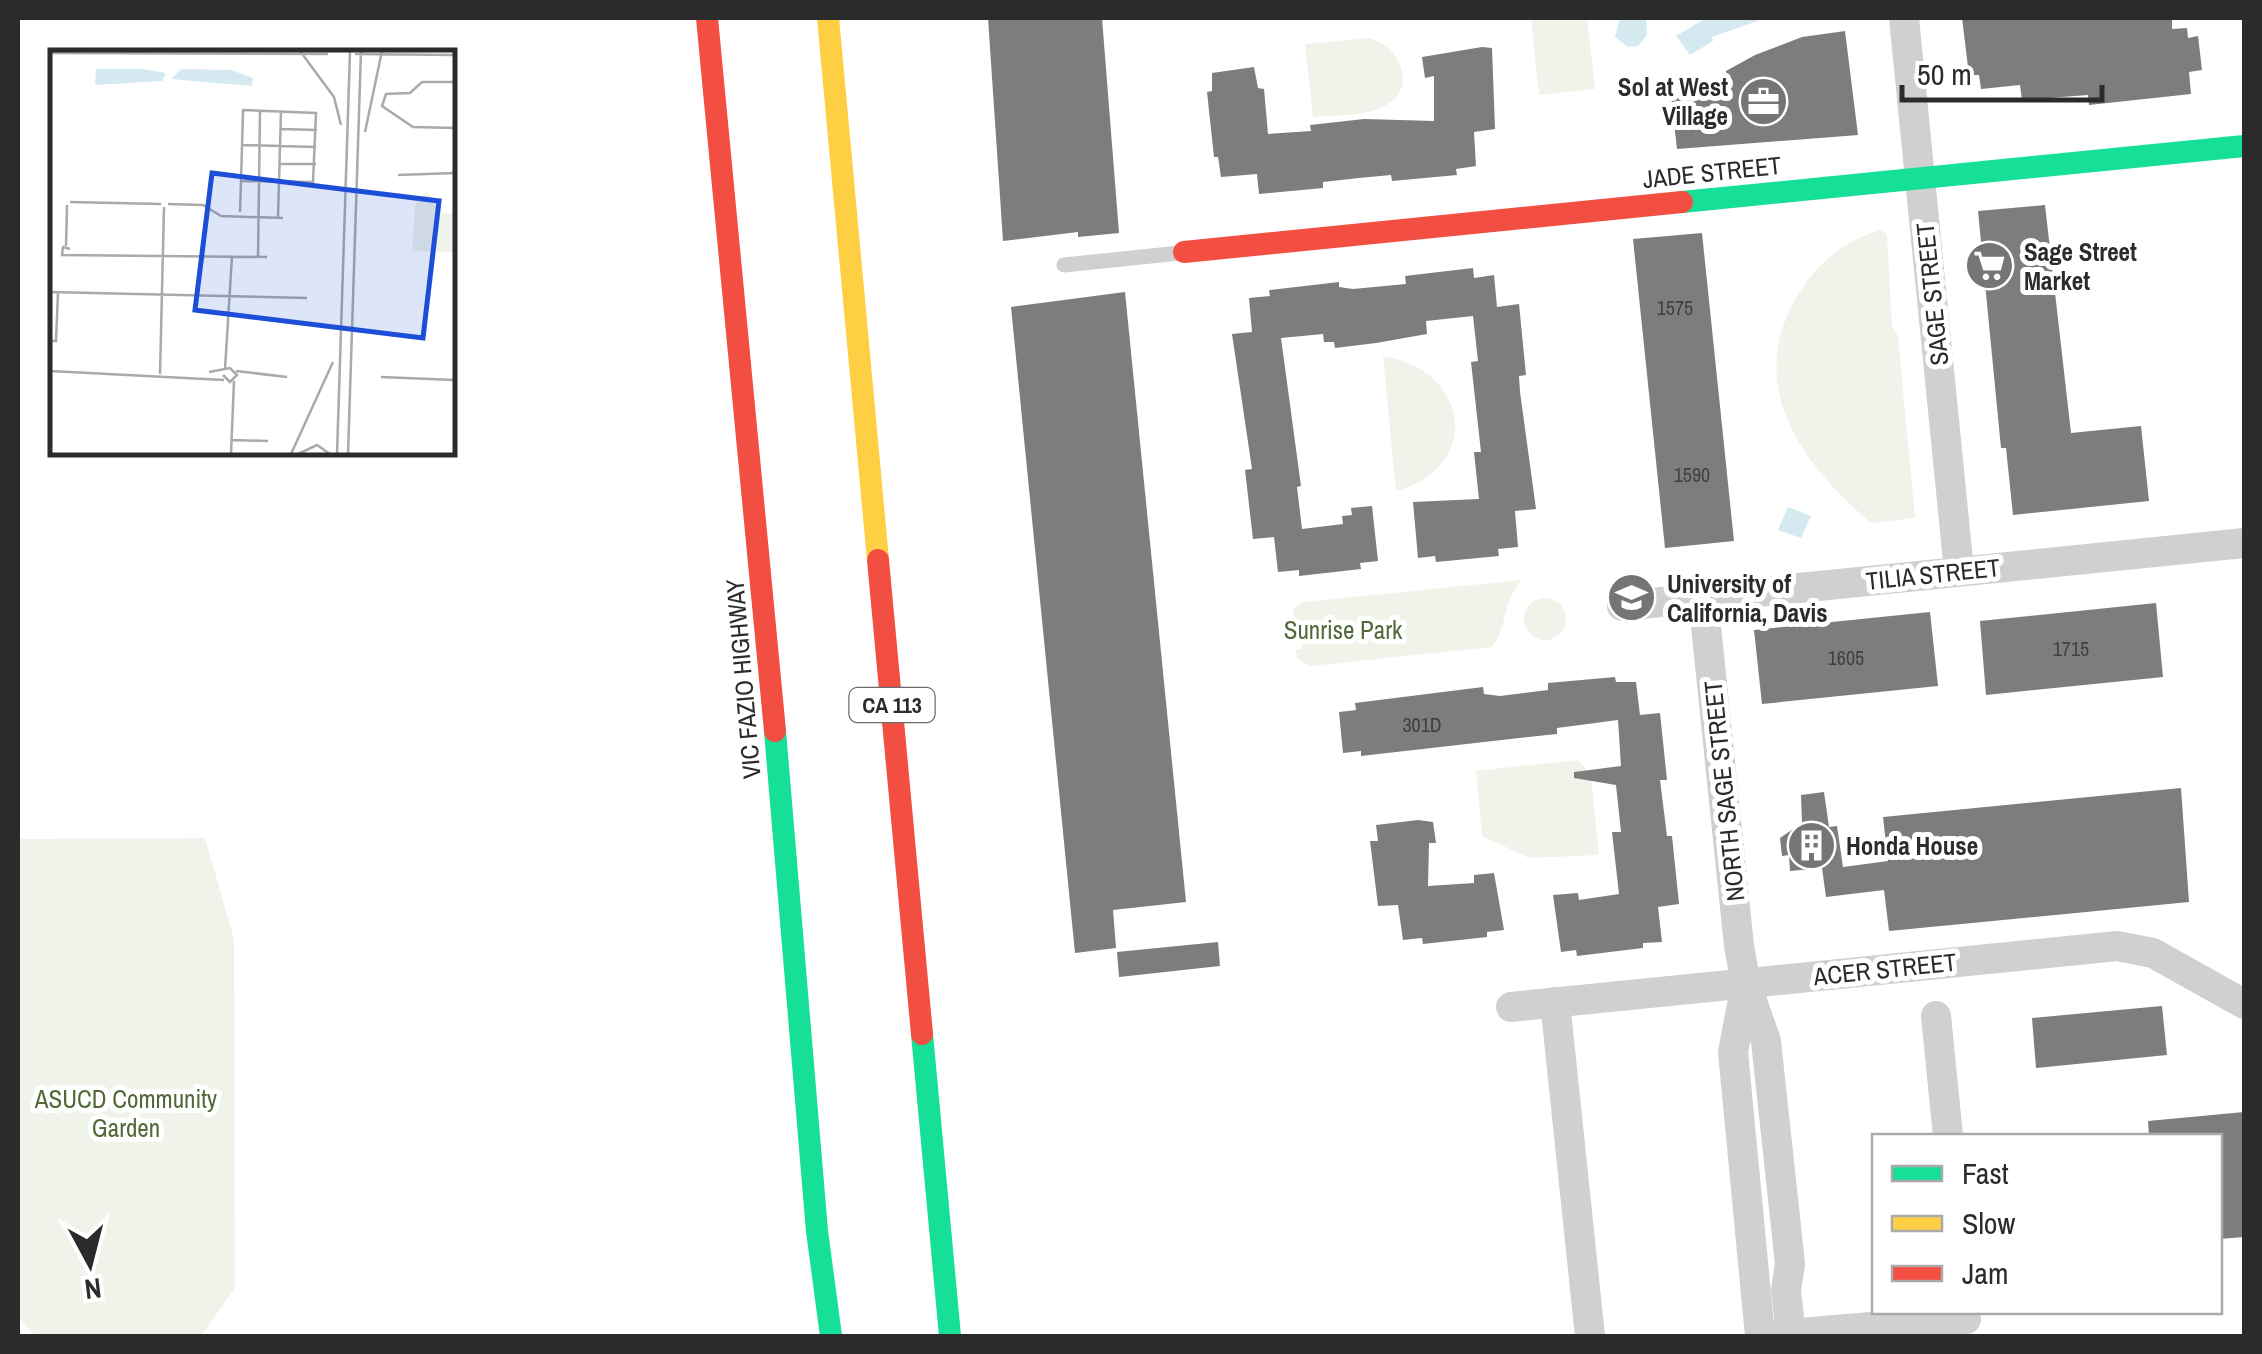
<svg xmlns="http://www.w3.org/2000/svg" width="2262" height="1354" font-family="'Archivo Narrow',sans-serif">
<rect width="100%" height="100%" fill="#fff"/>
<!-- green -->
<g fill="#f0f3ea">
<polygon points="1531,18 1587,18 1595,89 1539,95"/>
<path d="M1368,38C1400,45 1420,89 1383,107C1364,117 1334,115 1313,117L1305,44Z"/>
<path d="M1880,230L1887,234L1892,326L1898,336L1915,518L1871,523C1798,461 1742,381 1801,290C1820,260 1847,240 1880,230Z"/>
<path d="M1383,356C1470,370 1483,467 1396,491Z"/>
<path d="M1521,580C1502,604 1507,629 1492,647L1310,666L1297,658L1296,650L1302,649L1299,620L1294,619L1293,610L1302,602Z"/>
<circle cx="1545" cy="619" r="21"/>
<polygon points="1578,760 1591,775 1599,855 1529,858 1482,836 1476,771"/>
<polygon points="205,838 234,939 235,1288 201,1336 36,1336 18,1317 18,839"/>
</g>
<!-- water -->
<g fill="#d5e9f1">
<polygon points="1620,18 1646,18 1647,35 1638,46 1628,47 1615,37"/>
<polygon points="1706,18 1766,18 1712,37 1713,41 1690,55 1676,36"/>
<polygon points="1788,507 1811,516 1801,538 1778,530"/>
</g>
<!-- building -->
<g fill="#7d7d7d">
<polygon points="988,18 1102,18 1119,233 1078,237 1078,232 1003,241"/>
<polygon points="1962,18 2172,18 2172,29 2187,28 2188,38 2198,36 2202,70 2189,72 2191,94 2089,105 2088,95 2022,100 2020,85 1981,89 1979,75 1969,75"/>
<polygon points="1845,31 1858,135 1677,149 1670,88 1727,81 1726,71 1755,55 1802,37"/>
<polygon points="1482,47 1492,48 1495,129 1474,132 1476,166 1456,169 1457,175 1392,181 1391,175 1359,178 1323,182 1323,188 1259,194 1257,174 1221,177 1218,157 1214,157 1207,92 1212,91 1212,73 1254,67 1258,88 1264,89 1268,134 1311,131 1310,125 1364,119 1434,121 1434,76 1425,78 1422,57"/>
<polygon points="2045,205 2071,433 2141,426 2149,501 2013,515 2006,448 2001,448 1978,211"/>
<polygon points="1702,233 1734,541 1665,548 1633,239"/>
<polygon points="1473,268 1474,278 1494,275 1497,307 1519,304 1526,375 1519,376 1520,392 1536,509 1515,511 1518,547 1498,549 1499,556 1436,562 1435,556 1418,558 1413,502 1479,499 1474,452 1481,452 1471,362 1478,361 1473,316 1426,321 1427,334 1376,343 1335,348 1334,342 1324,342 1323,334 1281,338 1301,486 1297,487 1302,529 1343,524 1342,516 1352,515 1351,508 1372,506 1378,561 1360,563 1361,569 1299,576 1299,570 1278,572 1274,537 1253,539 1245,470 1252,469 1232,334 1252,332 1249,298 1270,296 1269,290 1339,282 1339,287 1353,289 1406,284 1405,276"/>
<polygon points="1125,292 1186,902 1113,910 1116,948 1075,953 1011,307"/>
<polygon points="2156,603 2163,677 1986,695 1980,621"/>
<polygon points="1930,612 1938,686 1762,704 1754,630"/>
<polygon points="1615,677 1616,682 1636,682 1640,715 1660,713 1667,780 1660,780 1667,836 1672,836 1679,904 1658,907 1662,942 1643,943 1643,948 1577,956 1576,950 1561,952 1553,895 1578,893 1579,900 1619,894 1612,832 1621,832 1616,785 1574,778 1574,772 1621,766 1618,720 1557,728 1557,734 1547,735 1361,756 1361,751 1343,753 1339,712 1356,710 1355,703 1483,687 1484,694 1500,696 1548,690 1548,683"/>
<polygon points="2181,788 2189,902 1889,931 1884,890 1826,897 1822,868 1790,871 1789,855 1782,856 1780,838 1802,823 1801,795 1824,792 1829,827 1837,826 1843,867 1888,861 1883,817"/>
<polygon points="1418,820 1433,822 1436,843 1429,843 1428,886 1474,883 1474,875 1494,873 1504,930 1487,932 1487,937 1423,944 1422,938 1403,940 1398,905 1378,906 1370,841 1378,841 1376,825"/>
<polygon points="1218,942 1220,966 1119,977 1117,952"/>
<polygon points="2162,1006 2167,1055 2036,1068 2032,1018"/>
<polygon points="2244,1112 2244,1237 2220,1239 2220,1136 2149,1136 2148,1121"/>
</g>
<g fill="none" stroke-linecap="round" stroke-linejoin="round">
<!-- lane -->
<polyline stroke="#d0d0d0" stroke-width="15" points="1064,265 1180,253"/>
<!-- street -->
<g stroke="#d0d0d0" stroke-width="30">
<polyline points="1904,18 1959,571"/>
<polyline points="1703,597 1739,946 1746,984 1766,1041 1790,1264 1786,1290 1791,1336"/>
<polyline points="1622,606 2244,543"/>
<polyline points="1746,984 1733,1052 1760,1336"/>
<polyline points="1555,1002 1590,1336"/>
<polyline points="1511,1007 2117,946 2153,953 2244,1004"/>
<polyline points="1936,1016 1948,1136"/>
<polyline points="1775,1335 1966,1319"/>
</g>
<!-- fast -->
<g stroke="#16e098" stroke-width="22">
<polyline points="1682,202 2244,146"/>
<polyline points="775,731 817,1231 831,1336"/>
<polyline points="922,1034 950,1336"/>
</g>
<!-- slow -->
<polyline stroke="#ffcf43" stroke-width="22" points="828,18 878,560"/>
<!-- jam -->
<g stroke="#f24e42" stroke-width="22">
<polyline points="707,18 775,731"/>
<polyline points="1184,252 1682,202"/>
<polyline points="878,560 922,1034"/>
</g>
</g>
<!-- icons -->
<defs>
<symbol id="office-disc" viewBox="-11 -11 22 22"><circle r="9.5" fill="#757575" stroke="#fff"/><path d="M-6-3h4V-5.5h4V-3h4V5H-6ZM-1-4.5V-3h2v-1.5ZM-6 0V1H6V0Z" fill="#fff"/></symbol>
<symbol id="supermarket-disc" viewBox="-11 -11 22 22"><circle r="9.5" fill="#757575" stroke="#fff"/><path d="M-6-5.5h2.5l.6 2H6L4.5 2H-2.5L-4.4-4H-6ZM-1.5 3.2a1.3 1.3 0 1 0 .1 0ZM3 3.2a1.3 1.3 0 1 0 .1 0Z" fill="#fff"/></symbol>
<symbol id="university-disc" viewBox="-11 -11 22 22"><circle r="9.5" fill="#757575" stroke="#fff"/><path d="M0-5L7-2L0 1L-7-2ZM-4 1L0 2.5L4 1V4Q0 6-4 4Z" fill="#fff"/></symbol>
<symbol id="building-disc" viewBox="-11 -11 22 22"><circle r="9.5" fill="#757575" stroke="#fff"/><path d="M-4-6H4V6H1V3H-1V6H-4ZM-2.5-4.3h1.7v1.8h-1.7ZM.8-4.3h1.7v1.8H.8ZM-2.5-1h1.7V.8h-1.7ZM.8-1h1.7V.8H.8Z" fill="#fff"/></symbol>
</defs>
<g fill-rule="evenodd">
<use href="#office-disc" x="1736" y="74" width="55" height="55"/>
<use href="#supermarket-disc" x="1962" y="238" width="55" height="55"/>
<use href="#university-disc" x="1604" y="570" width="55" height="55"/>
<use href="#building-disc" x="1784" y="818" width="55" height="55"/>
</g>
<g text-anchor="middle" stroke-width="10" stroke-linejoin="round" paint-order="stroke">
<!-- number labels -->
<g font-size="20" fill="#404040">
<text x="1675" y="315">1575</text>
<text x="1692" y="482">1590</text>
<text x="2071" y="656">1715</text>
<text x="1846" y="665">1605</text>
<text x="1422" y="732">301D</text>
</g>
<!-- shield labels -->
<rect fill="#fff" stroke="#6b6b6b" stroke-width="2.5" x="849.5" y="688" width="85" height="34" rx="8"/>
<g font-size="22" font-weight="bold" fill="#2b2b2b">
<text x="892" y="713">CA 113</text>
</g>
<!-- poi labels -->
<g font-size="25" font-weight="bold" fill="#2b2b2b" stroke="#fff" text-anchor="start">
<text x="1728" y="96" text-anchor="end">Sol at West<tspan x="1728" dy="29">Village</tspan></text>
<text x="2024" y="261">Sage Street<tspan x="2024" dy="29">Market</tspan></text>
<text x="1667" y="593">University of<tspan x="1667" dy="29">California, Davis</tspan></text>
<text x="1846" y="855">Honda House</text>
</g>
<!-- street labels -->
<g font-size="25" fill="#2b2b2b" stroke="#fff">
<text transform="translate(1712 172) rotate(-6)" y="9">JADE STREET</text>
<text transform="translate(1932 294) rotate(-96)" y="9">SAGE STREET</text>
<text transform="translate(1933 574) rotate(-6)" y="9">TILIA STREET</text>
<text transform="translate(743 679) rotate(-95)" y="9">VIC FAZIO HIGHWAY</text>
<text transform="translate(1724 791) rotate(-96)" y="9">NORTH SAGE STREET</text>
<text transform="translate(1885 969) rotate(-6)" y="9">ACER STREET</text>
</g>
<!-- park labels -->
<g font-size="25" fill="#536838" stroke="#fff">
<text x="1343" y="639">Sunrise Park</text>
<text x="126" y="1108">ASUCD Community<tspan x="126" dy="29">Garden</tspan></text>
</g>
</g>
<!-- overview -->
<g transform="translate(50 50)">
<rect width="405" height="405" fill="#fff"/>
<path d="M377,141L393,163H405V202L362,201L365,155Z" fill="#f0f3ea"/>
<path d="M46,19H92L116,23L112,31L45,35ZM131,19L181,20L203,28L202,36L121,29Z" fill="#d5e9f1"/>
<path fill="none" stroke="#aaa" stroke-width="2.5" d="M250,1L284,47L291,75M0,3L278,4M305,4L405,5M405,32H372L360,43L336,44L332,56L363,77L405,78M231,79L267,80M315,82L332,1M192,95L266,97M230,114H266M348,125L405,123M20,152L111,154M118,154L153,155L171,166L233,168M190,162L191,131L193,62V60L266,63L263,132L191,131M228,168L231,61M16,196L17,155M20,199L13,197L12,205L217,207M208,207L210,61M0,242L257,248M0,291H6L8,242M175,319L182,206M0,321L174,330M186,321L237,327M159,322L180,318L187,325L180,332L173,325M110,324L114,157M331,327L405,330M181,390L218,391M181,404L184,331M241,404L283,312M248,404L267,395L280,404M287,404L300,1M298,404L311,1"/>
<path fill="#1d4ed8" fill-opacity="0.15" stroke="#1d4ed8" stroke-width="5" d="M162,123L389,151L373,288L145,260Z"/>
<rect width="405" height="405" fill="none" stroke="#2b2b2b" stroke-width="5"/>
</g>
<!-- border -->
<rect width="2262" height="1354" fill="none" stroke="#2b2b2b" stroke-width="40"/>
<!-- legend -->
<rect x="1872" y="1134" width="350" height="180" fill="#ffffff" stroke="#aaaaaa" stroke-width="2.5"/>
<rect x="1892" y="1166" width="50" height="15" fill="#16e098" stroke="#aaaaaa" stroke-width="2.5"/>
<text x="1962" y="1184" font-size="30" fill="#2b2b2b">Fast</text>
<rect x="1892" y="1216" width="50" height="15" fill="#ffcf43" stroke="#aaaaaa" stroke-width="2.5"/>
<text x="1962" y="1234" font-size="30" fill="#2b2b2b">Slow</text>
<rect x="1892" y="1266" width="50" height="15" fill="#f24e42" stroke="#aaaaaa" stroke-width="2.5"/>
<text x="1962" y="1284" font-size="30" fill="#2b2b2b">Jam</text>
<!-- north arrow -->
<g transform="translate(90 1264) rotate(173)" stroke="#ffffff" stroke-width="8" paint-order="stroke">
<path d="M0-8L18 38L0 25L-18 38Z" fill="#2b2b2b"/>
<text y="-15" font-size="28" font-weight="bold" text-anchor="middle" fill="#2b2b2b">N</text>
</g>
<!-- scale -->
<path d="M1902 85v15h200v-15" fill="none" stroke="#2b2b2b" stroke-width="5"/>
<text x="1917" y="85" font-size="30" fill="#2b2b2b" stroke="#ffffff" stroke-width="8" paint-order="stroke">50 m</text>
</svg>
